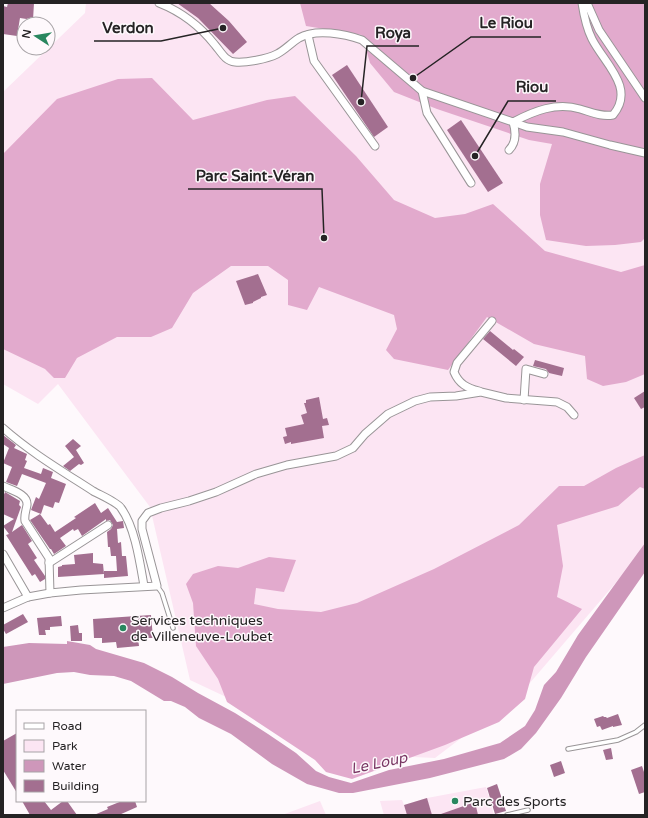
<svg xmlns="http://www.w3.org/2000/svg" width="648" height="818" font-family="'Varela Round',sans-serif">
<rect width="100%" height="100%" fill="#fef9fc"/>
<!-- green -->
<g fill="#fce5f3">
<polygon points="86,3 645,3 645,543 625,572 523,691 435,758 348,754 190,680 150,507 58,384 38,404 3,384 3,92 85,13"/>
<polygon points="486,787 494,815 384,815 380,801 402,800 404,805 427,798"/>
<polygon points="320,801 326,815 282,815"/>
</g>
<!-- forest -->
<g fill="#e2aacd">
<polygon points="300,3 645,3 645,238 641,242 615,245 586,246 546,240 540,215 540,184 552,144 529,140 437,109 394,92 370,63 362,35 306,26"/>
<polygon points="152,78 193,120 267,100 295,96 356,156 394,200 435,218 465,214 493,204 545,251 621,272 645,265 645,374 626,382 603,386 587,379 585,356 534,344 487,317 448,370 394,359 386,350 397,329 394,315 319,287 307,310 288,305 288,280 268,266 231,266 193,293 172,328 151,337 117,337 77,358 65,378 54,378 45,369 3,349 3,154 57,99 118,79"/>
<polygon points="645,455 645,489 640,487 618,506 557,525 563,566 557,597 582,609 534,667 525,699 499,722 445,745 352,779 326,772 315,760 227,702 218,679 196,646 193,603 186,584 193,574 218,566 238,568 269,557 296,560 284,592 256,588 254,604 278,609 321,612 357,603 434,569 519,525 559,486 584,486 616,468"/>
</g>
<!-- water -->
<polygon fill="#ce97ba" points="645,543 645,572 586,657 561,698 536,733 521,749 504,759 430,778 353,793 339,793 307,784 272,764 231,734 199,718 185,707 171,701 164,701 131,681 114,676 90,675 74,672 57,673 3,684 3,647 29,643 67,644 67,641 90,645 96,649 144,663 172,677 198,693 235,713 268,734 296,753 316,771 329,777 351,783 389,770 444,759 500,743 525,726 535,710 544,685 556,672 578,635"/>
<!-- building -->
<g fill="#a36f90">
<polygon points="8,3 34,3 33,20 20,18 17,36 3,34 3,6 7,7"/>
<polygon points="177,3 209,3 229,21 247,42 233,54 198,18"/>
<polygon points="347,65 388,127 374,137 332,75"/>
<polygon points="461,120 503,183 488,192 447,130"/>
<polygon points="258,274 267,295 261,297 261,298 253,302 253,303 245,305 236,281"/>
<polygon points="490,331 513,350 514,349 524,357 516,366 483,339"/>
<polygon points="535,360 564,368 562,376 549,373 546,369 533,366"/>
<polygon points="645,391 645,407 641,409 634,398"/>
<polygon points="319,397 323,419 327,418 329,425 322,426 324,438 291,444 291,442 285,444 283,437 287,436 285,428 304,424 301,415 307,413 304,403 306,403 306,400"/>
<polygon points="3,435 16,445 14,448 27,454 25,460 27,461 24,468 41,474 43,468 53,472 51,478 66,484 59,503 55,502 53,508 44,505 41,514 31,510 36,497 39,499 46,483 22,474 17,486 6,482 12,467 3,463 9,448 3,444"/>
<polygon points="73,439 81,446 76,450 84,463 81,465 79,464 70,471 63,466 74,457 65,446"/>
<polygon points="5,492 20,501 19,505 21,507 12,532 22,525 32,541 28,544 37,558 34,560 45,576 45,579 40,582 35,574 32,576 6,535 9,534 3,526 14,519 3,514 3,497"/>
<polygon points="95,503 101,513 108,508 117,522 123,521 124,528 117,529 118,543 121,542 122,556 111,556 110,547 108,547 107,532 111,529 113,525 110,520 106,521 106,519 82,536 78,529 74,531 73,529 60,538 66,546 54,554 51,549 50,549 30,520 40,514 48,525 50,524 55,532 76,518 74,517"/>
<polygon points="93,553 93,563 103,564 104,574 58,577 58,567 62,566 62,565 75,564 74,555"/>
<polygon points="116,556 126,556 128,576 104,578 104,571 117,571"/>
<polygon points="23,614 28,622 6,634 3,629 3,625"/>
<polygon points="151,615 153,638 138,638 139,646 117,648 116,642 102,643 102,638 94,638 93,619"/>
<polygon points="61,616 62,626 50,627 50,630 45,630 46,635 39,635 37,618"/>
<polygon points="78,625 79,633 82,633 82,641 71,641 70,626"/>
<polygon points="618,714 622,725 613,727 613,726 602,730 600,726 597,727 594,719 603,716 604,717 606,717 607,718"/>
<polygon points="17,733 17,793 3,770 3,741"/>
<polygon points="611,748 613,759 606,760 603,750"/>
<polygon points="561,761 565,773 554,777 550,765"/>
<polygon points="642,766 645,775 645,792 639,794 631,770"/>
<polygon points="497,784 506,811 495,814 487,788"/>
<polygon points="427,798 432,815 407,815 404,805"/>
<polygon points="22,801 44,801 51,810 63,801 67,801 77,815 30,815"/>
<polygon points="122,801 135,801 137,807 119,815 94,815 108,809 107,807"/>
<polygon points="475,802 478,815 441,815 441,814"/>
</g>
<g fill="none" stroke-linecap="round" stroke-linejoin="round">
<defs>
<g id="service">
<polyline points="157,586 162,593 173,628"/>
<polyline points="568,749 618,740 636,732 645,725"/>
<polyline points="507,815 528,810"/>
</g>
<g id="minor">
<path d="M159,3C182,12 200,26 215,45C221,52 225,61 235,62C246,63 267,59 277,54C285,50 291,43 299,38C316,28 345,34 362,40L422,91L513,122C534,111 556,102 580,109C591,112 601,117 613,115C636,88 604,63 592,39C586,27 584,16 582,3"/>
<polyline points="587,3 599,30 645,98"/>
<polyline points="308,35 314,61 375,146"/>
<polyline points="422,91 427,113 471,183"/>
<polyline points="513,122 527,127 563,132 610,145 645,153"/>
<path d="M509,150C517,142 516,132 513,122"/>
<path d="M479,391C467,388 459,384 454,372L457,363L492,321"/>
<polyline points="524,400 526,369 544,374"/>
<path d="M3,428C30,452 62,471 93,491C100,495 117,502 121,508C135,527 140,563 144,586"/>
<path d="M3,486C11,490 28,494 27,505C26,511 24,515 25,521L49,558L50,593"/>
<polyline points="3,554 28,597"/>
<polyline points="49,563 108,525"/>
<polyline points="3,608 28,597 50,593 81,590 157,586 142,529 142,521 148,513 161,508 189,501 216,492 256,474 287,465 336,456 353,448 365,434 388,414 415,401 430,397 456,396 481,392 506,398 557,402 567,407 574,415"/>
</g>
</defs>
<!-- service casing -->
<use href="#service" stroke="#999597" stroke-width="5.5"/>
<!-- minor casing -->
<use href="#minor" stroke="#999597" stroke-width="9"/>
<!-- service -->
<use href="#service" stroke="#fff" stroke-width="3.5"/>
<!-- minor -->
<use href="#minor" stroke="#fff" stroke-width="7"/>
</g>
<!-- markers -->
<g fill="#29875f" stroke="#fef9fc" stroke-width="1.5">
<circle cx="123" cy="628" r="4"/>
<circle cx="455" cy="801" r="4"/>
</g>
<g text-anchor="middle" stroke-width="3" stroke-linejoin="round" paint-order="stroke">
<!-- poi labels -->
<g font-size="14" fill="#252324" stroke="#fef9fc" text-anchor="start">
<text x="131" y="625">Services techniques<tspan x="131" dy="16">de Villeneuve-Loubet</tspan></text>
<text x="463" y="806">Parc des Sports</text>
</g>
<!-- water labels -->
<g font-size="15" font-style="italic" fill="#793764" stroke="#fef9fc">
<text transform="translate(379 763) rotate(-12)" y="5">Le Loup</text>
</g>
</g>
<!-- callouts -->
<path fill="none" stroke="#252324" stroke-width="1.5" d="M413 78L471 37H541M223 28L161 41H94M361 102L367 46H419M475 156L508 101H556M324 238L322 189H188"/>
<g fill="#252324" stroke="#fef9fc" stroke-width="1.5">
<circle cx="413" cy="78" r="4"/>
<circle cx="223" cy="28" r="4"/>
<circle cx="361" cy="102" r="4"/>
<circle cx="475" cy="156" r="4"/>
<circle cx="324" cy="238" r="4"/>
</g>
<g font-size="15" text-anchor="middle" font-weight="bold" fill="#252324" stroke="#fef9fc" stroke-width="3" stroke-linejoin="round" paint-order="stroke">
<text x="506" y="28">Le Riou</text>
<text x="128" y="33">Verdon</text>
<text x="393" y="38">Roya</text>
<text x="532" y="92">Riou</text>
<text x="255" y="181">Parc Saint-Véran</text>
</g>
<!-- border -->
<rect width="648" height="818" fill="none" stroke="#252324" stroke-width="8"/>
<!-- legend -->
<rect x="16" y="710" width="130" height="92" fill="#fef9fc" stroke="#a7a3a6"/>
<rect x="24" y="723" width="20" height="6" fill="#ffffff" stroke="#a7a3a6"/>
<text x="52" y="730" font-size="12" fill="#252324">Road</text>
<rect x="24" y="740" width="20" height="12" fill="#fce5f3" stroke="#a7a3a6"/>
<text x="52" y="750" font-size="12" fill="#252324">Park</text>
<rect x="24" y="760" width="20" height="12" fill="#ce97ba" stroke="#a7a3a6"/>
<text x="52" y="770" font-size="12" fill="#252324">Water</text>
<rect x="24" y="780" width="20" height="12" fill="#a36f90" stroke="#a7a3a6"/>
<text x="52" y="790" font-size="12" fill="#252324">Building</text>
<!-- north arrow -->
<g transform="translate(36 36) rotate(282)"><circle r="19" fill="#fef9fc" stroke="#a7a3a6"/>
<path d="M0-3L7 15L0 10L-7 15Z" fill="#29875f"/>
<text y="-6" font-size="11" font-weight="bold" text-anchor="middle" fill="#252324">N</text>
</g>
</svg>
